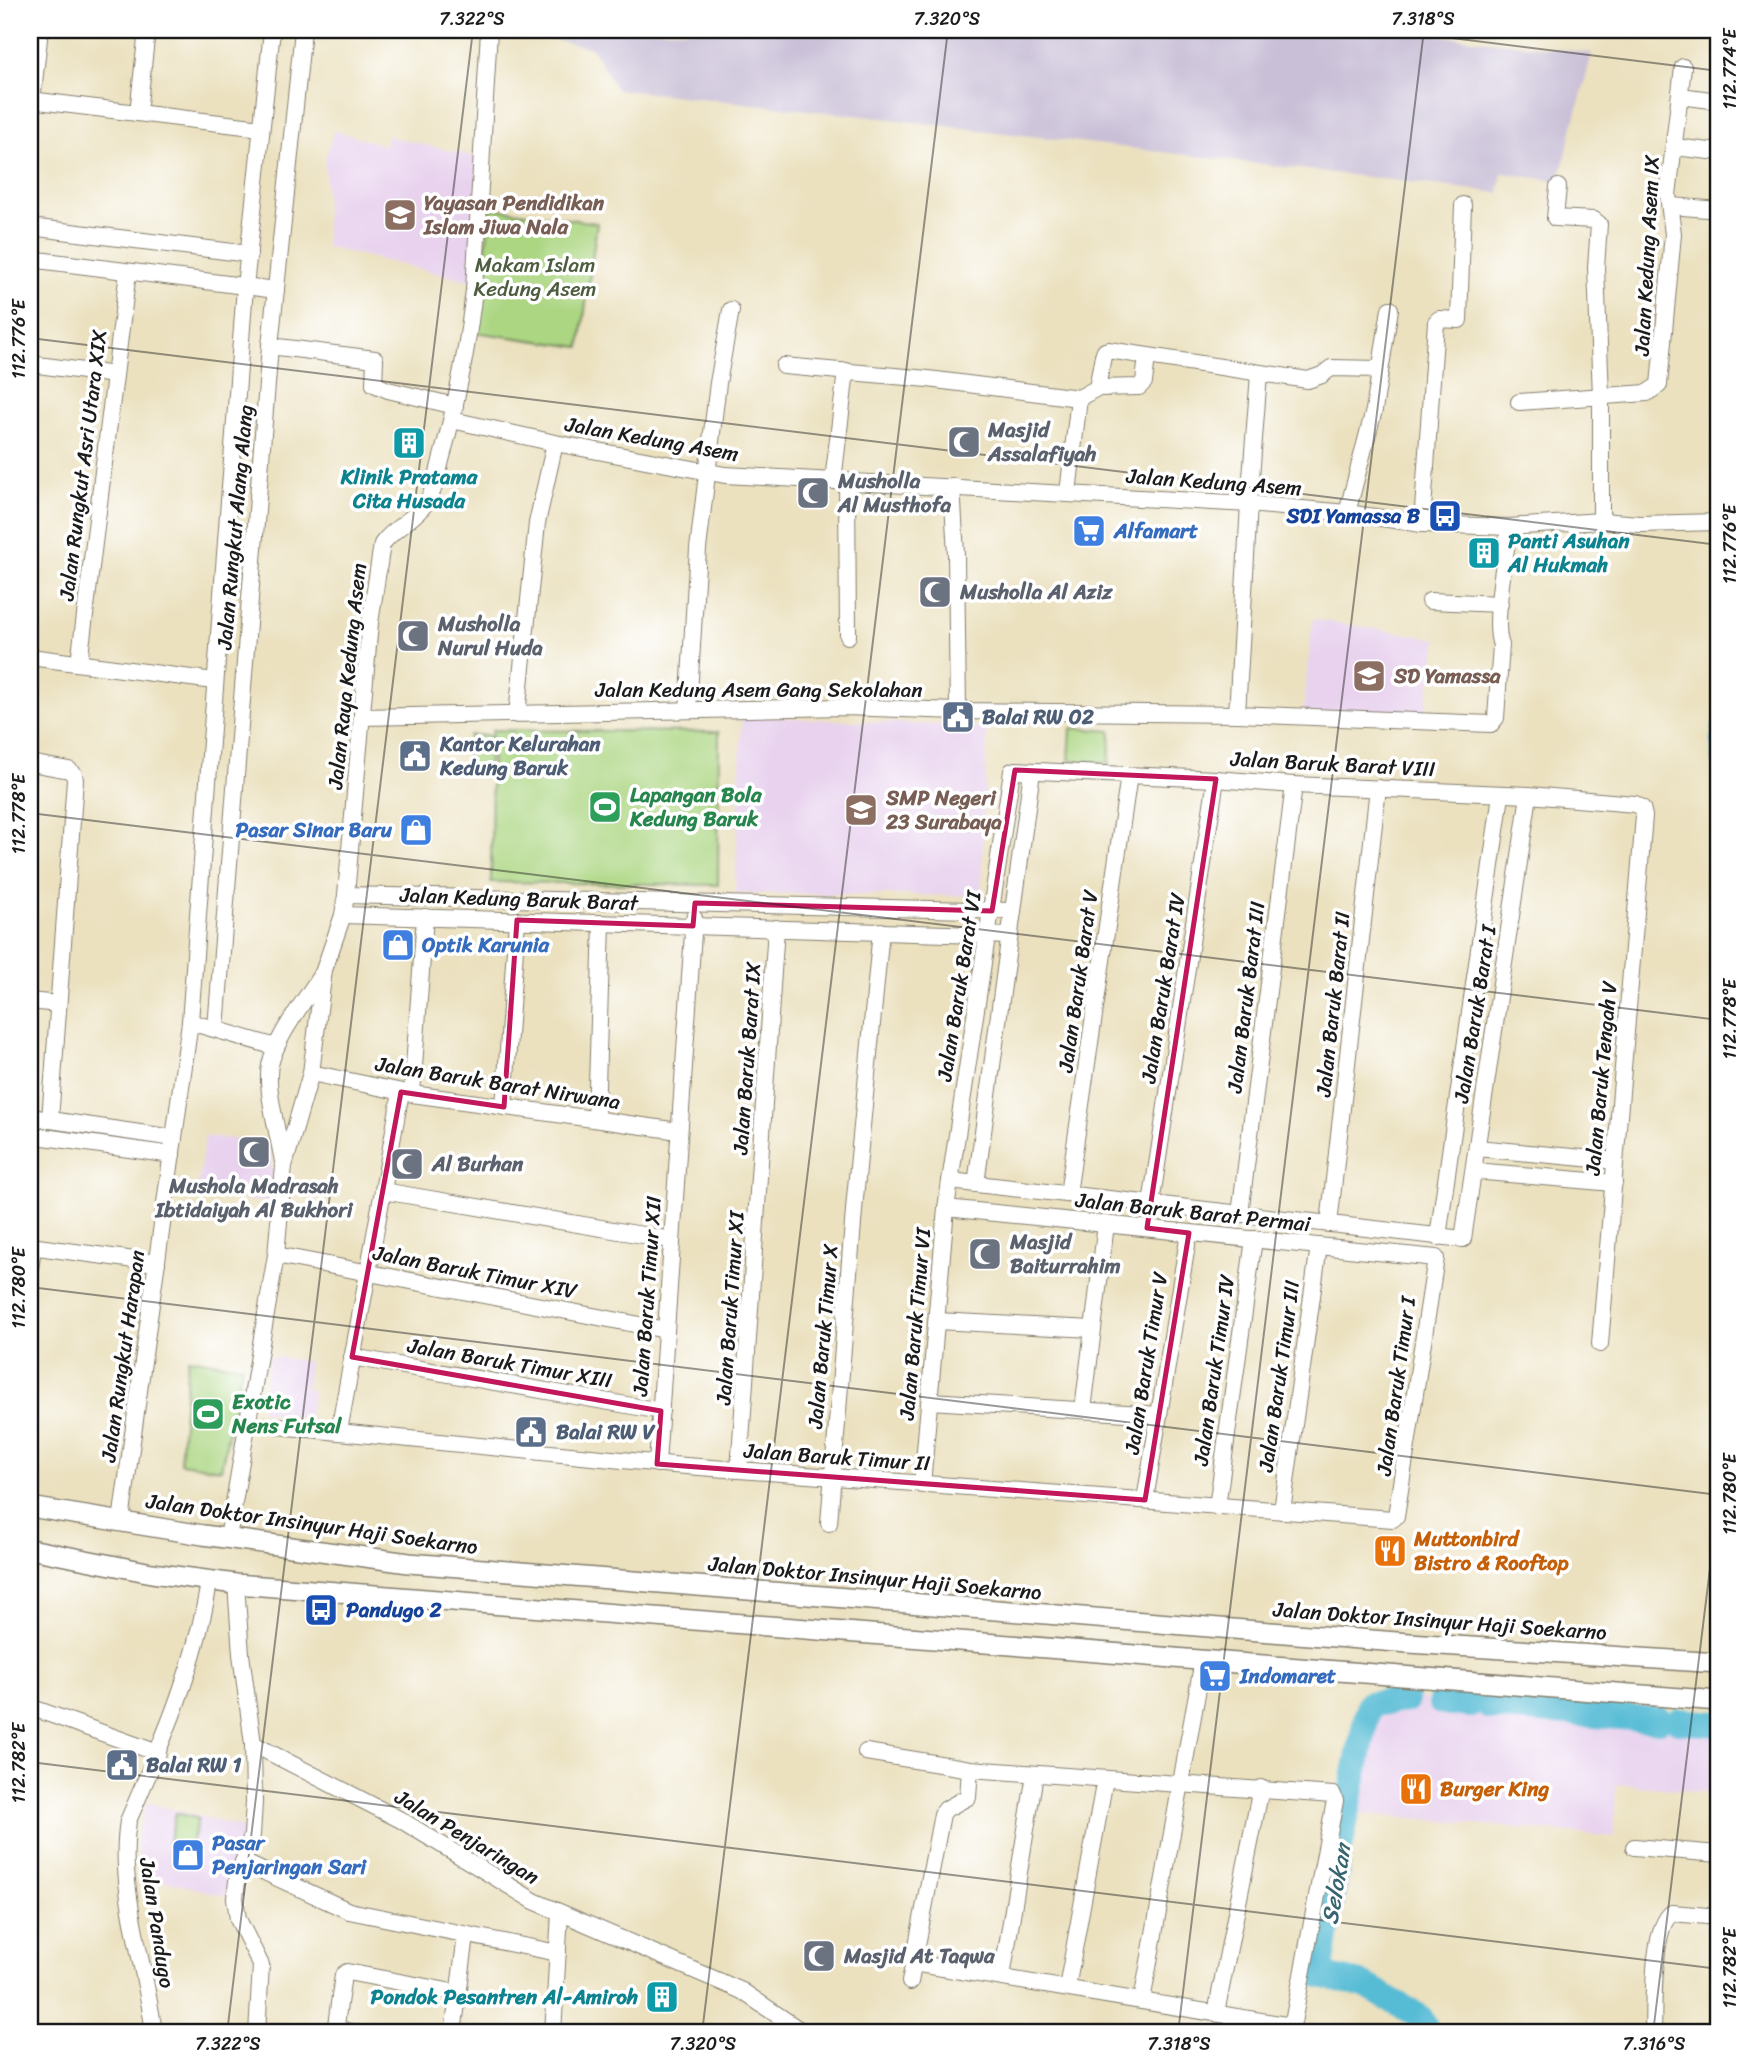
<svg xmlns="http://www.w3.org/2000/svg" width="1749" height="2063" font-family="Sriracha,sans-serif">
<rect width="100%" height="100%" fill="#fff"/>
<filter id="ink" filterUnits="userSpaceOnUse"><feTurbulence type="fractalNoise" baseFrequency=".0143" numOctaves="2"/><feDisplacementMap in="SourceGraphic" scale="14" xChannelSelector="R" yChannelSelector="G"/><feConvolveMatrix kernelMatrix="1 2 1 2 8 2 1 2 1" color-interpolation-filters="sRGB"/></filter>
<filter id="wash" filterUnits="userSpaceOnUse"><feTurbulence type="fractalNoise" baseFrequency=".00686" numOctaves="4" result="noise"/><feDisplacementMap in="SourceGraphic" scale="28" xChannelSelector="R" yChannelSelector="G"/><feGaussianBlur stdDeviation="1.57" result="paint"/><feColorMatrix in="noise" values="0 0 0 0 0 0 0 0 0 0 0 0 0 0 0 0 0 1.4 0 .05"/><feComposite in="paint" operator="in"/></filter>
<g filter="url(#wash)">
<rect width="100%" height="100%" fill="#ebe1bf"/>
<!-- built -->
<g fill="#e8d2ee">
<polygon points="334,130 385,146 387,136 478,157 471,281 326,247 325,160"/>
<polygon points="1313,619 1438,639 1424,717 1303,713"/>
<polygon points="742,716 987,727 981,896 735,893"/>
<polygon points="205,1136 268,1143 274,1177 271,1203 197,1192"/>
<polygon points="269,1356 309,1362 306,1389 313,1391 309,1418 261,1411"/>
<polygon points="1367,1695 1719,1722 1719,1793 1616,1784 1614,1837 1346,1812"/>
<polygon points="146,1802 246,1829 227,1896 153,1878 139,1870 136,1840"/>
</g>
<!-- industrial -->
<polygon fill="#c9bfd7" points="510,30 1393,30 1592,53 1559,181 1502,173 1499,193 881,118 616,89 592,48"/>
<!-- green -->
<g fill="#acd682" stroke="#64794f" stroke-width="2">
<polygon points="491,208 597,223 580,347 474,332"/>
<polygon points="1071,728 1111,731 1109,763 1069,760"/>
<polygon points="492,730 719,732 718,885 491,882"/>
<polygon points="469,735 491,736 487,777 466,775"/>
<polygon points="188,1358 242,1366 221,1469 180,1463"/>
<polygon points="176,1813 198,1819 190,1846 169,1841"/>
</g>
<g fill="none" stroke-linecap="round" stroke-linejoin="round">
<!-- canal -->
<polyline stroke="#57bcd5" stroke-width="16" points="1719,729 1719,759"/>
<!-- river -->
<g stroke="#57bcd5" stroke-width="26">
<polyline points="1406,1700 1369,1704 1339,1853 1320,1975 1365,1985 1420,2017 1428,2033"/>
<polyline points="1441,1702 1470,1705"/>
<polyline points="1490,1707 1660,1720"/>
<polyline points="1679,1721 1719,1724"/>
</g>
</g>
</g>
<g filter="url(#ink)">
<g fill="none" stroke-linecap="round" stroke-linejoin="round">
<!-- minor-tunnel -->
<polyline stroke="#c2ba9e" stroke-width="16" stroke-dasharray="16 8" stroke-linecap="butt" points="262,1424 278,1426"/>
<defs>
<g id="minor">
<polyline points="1680,96 1719,101"/>
<polyline points="30,100 261,128"/>
<polyline points="32,100 40,30"/>
<polyline points="138,113 147,30"/>
<polyline points="1674,147 1719,152"/>
<polyline points="1558,187 1555,218 1594,220 1599,224 1596,268 1601,396 1601,521"/>
<polyline points="1671,206 1719,210"/>
<polyline points="30,227 249,254"/>
<polyline points="30,259 276,290"/>
<polyline points="270,346 375,359 374,384 388,390 455,406"/>
<polyline points="30,364 115,375"/>
<polyline points="784,366 928,379 1079,398"/>
<polyline points="1097,388 1139,387 1144,382 1147,356"/>
<polyline points="1079,398 1097,388 1103,356 1105,351 1108,350 1308,380 1322,375 1331,368 1380,369"/>
<polyline points="1519,402 1647,393 1659,385 1673,234 1668,195 1683,67"/>
<polyline points="452,420 555,443 725,475 1249,504 1347,513 1422,524 1509,527 1601,521 1640,524 1719,522"/>
<polyline points="833,481 846,371"/>
<polyline points="847,481 848,636"/>
<polyline points="952,486 956,554 958,711"/>
<polyline points="1068,493 1079,398"/>
<polyline points="1347,513 1374,410 1390,309"/>
<polyline points="1422,524 1436,322 1439,319 1459,320 1463,205"/>
<polyline points="1430,601 1500,604"/>
<polyline points="30,657 214,681"/>
<polyline points="79,663 128,272"/>
<polyline points="688,710 698,549 718,383 731,310"/>
<polyline points="1237,714 1249,504 1259,374"/>
<polyline points="517,715 537,523 555,443"/>
<path d="M363,717L844,707L958,711L1237,714L1491,724L1496,718L1501,645C1492,624 1506,554 1509,527"/>
<polyline points="30,763 69,770 74,774 75,780 50,1120"/>
<polyline points="346,895 1013,911"/>
<polyline points="343,915 1010,936"/>
<polyline points="30,1001 58,1004"/>
<polyline points="190,1022 276,1047"/>
<polyline points="216,1028 270,346 303,30"/>
<polyline points="311,1073 412,1094 679,1131"/>
<polyline points="412,1094 425,917"/>
<polyline points="504,1107 517,920"/>
<polyline points="30,1117 174,1138"/>
<polyline points="596,1119 602,923"/>
<polyline points="30,1135 172,1155"/>
<polyline points="1477,1148 1615,1161"/>
<path d="M283,1162C279,1136 265,1089 270,1065C277,1035 305,1001 321,975"/>
<polyline points="1474,1171 1614,1183"/>
<polyline points="950,1181 1463,1239 1529,795"/>
<polyline points="976,1184 1032,771"/>
<polyline points="383,1191 672,1240"/>
<polyline points="1068,1194 1129,775"/>
<polyline points="1151,1204 1216,779"/>
<polyline points="1240,1214 1294,785"/>
<polyline points="1329,1224 1378,788"/>
<polyline points="1438,1237 1501,795"/>
<polyline points="30,1246 157,1263"/>
<polyline points="276,1255 666,1330"/>
<polyline points="30,1271 33,1246"/>
<polyline points="937,1321 1093,1329"/>
<polyline points="352,1357 661,1411"/>
<polyline points="930,1401 1159,1415"/>
<polyline points="1083,1410 1106,1224"/>
<polyline points="278,1426 673,1465 1393,1519 1396,1516 1436,1258 946,1208"/>
<polyline points="339,1431 401,1092"/>
<polyline points="657,1464 694,918"/>
<polyline points="739,1470 776,928"/>
<polyline points="922,1485 946,1208 1012,771 1015,770 1216,779 1294,785 1529,795 1635,804 1642,808 1644,816 1600,1344"/>
<polyline points="1145,1500 1189,1233"/>
<polyline points="1217,1507 1254,1239"/>
<polyline points="1282,1511 1319,1246"/>
<polyline points="121,1521 190,1022 245,287 272,30"/>
<polyline points="829,1523 855,1198 881,931"/>
<path d="M228,1538L276,1255L284,1166L311,1073L324,970L343,915L346,895L370,623L382,544C394,527 414,520 425,504C436,490 438,470 443,453C457,400 468,345 474,290L489,30"/>
<polyline points="236,1584 241,1654 253,1744 254,1802 252,1835 237,1881 235,1898 238,1919 261,1965 257,2033"/>
<polyline points="30,1707 158,1753"/>
<polyline points="253,1744 401,1820 534,1901 742,1991 804,2033"/>
<polyline points="866,1752 970,1769 1333,1795 1335,1801 1291,2033"/>
<polyline points="1634,1847 1719,1854"/>
<polyline points="243,1862 349,1911 558,1953"/>
<polyline points="913,1963 1292,2026"/>
<polyline points="1002,1977 1035,1774"/>
<polyline points="910,1982 942,1814 946,1809 968,1797 970,1769"/>
<polyline points="1067,1988 1105,1779"/>
<polyline points="1142,2001 1203,1660"/>
<polyline points="1216,2013 1261,1788"/>
<path d="M154,2033C146,1966 117,1888 128,1821C162,1743 196,1666 209,1582"/>
<polyline points="357,2033 338,2029 336,2025 343,1975 347,1972 458,1993"/>
<polyline points="453,2033 466,1936"/>
<polyline points="553,2033 560,1913"/>
<path d="M1653,2033C1654,2008 1651,1927 1672,1913L1719,1917"/>
</g>
<g id="major">
<polyline points="30,1507 203,1535 409,1563 1409,1643 1719,1663"/>
<polyline points="30,1549 152,1573 236,1584 1719,1701"/>
</g>
</defs>
<!-- minor casing -->
<use href="#minor" stroke="#847e6e" stroke-width="18"/>
<!-- major casing -->
<use href="#major" stroke="#847e6e" stroke-width="22"/>
<!-- minor -->
<use href="#minor" stroke="#fff" stroke-width="16"/>
<!-- major -->
<use href="#major" stroke="#fff" stroke-width="19"/>
</g>
</g>
<!-- marked area -->
<path fill="none" stroke="#c2185b" stroke-width="5" stroke-linejoin="round" d="M1015,770L1216,779L1147,1228L1189,1233L1145,1500L657,1464L661,1411L352,1357L401,1092L504,1107L517,920L693,926L695,903L992,911Z"/>
<!-- ticks -->
<path fill="none" stroke="#1c1c1c" stroke-width="2" stroke-opacity="0.45" d="M1387,30L1719,71M30,338L1719,545M30,813L1719,1020M30,1287L1719,1495M30,1762L1719,1969M227,2033L473,30M702,2033L948,30M1178,2033L1424,30M1653,2033L1719,1495"/>
<!-- icons -->
<defs>
<symbol id="school-square" viewBox="-11 -11 22 22"><rect x="-9" y="-9" width="18" height="18" rx="4" fill="#8d6e63" stroke="#fff"/><path d="M0-5L7-2L0 1L-7-2ZM-4 1L0 2.5L4 1V4Q0 6-4 4Z" fill="#fff"/></symbol>
<symbol id="mosque-square" viewBox="-11 -11 22 22"><rect x="-9" y="-9" width="18" height="18" rx="4" fill="#6b7280" stroke="#fff"/><path d="M3.5-4.9A6 6 0 1 0 3.5 4.9A5 5 0 1 1 3.5-4.9Z" fill="#fff"/></symbol>
<symbol id="building-square" viewBox="-11 -11 22 22"><rect x="-9" y="-9" width="18" height="18" rx="4" fill="#0f9aa8" stroke="#fff"/><path d="M-4-6H4V6H1V3H-1V6H-4ZM-2.5-4.3h1.7v1.8h-1.7ZM.8-4.3h1.7v1.8H.8ZM-2.5-1h1.7V.8h-1.7ZM.8-1h1.7V.8H.8Z" fill="#fff"/></symbol>
<symbol id="bus-square" viewBox="-11 -11 22 22"><rect x="-9" y="-9" width="18" height="18" rx="4" fill="#1a4fb4" stroke="#fff"/><path d="M-5-6H5V4H4V6H2V4H-2V6H-4V4H-5ZM-3.5-4V0h7V-4ZM-3.5 1.2v1.5H-2V1.2ZM2 1.2v1.5H3.5V1.2Z" fill="#fff"/></symbol>
<symbol id="supermarket-square" viewBox="-11 -11 22 22"><rect x="-9" y="-9" width="18" height="18" rx="4" fill="#3f7fe0" stroke="#fff"/><path d="M-6-5.5h2.5l.6 2H6L4.5 2H-2.5L-4.4-4H-6ZM-1.5 3.2a1.3 1.3 0 1 0 .1 0ZM3 3.2a1.3 1.3 0 1 0 .1 0Z" fill="#fff"/></symbol>
<symbol id="civic-square" viewBox="-11 -11 22 22"><rect x="-9" y="-9" width="18" height="18" rx="4" fill="#5c6f8a" stroke="#fff"/><path d="M-.6-6.5H3V-4.5H.6V-3L4-1V1h2V6H-6V1h2V-1L-.6-3ZM-1.2 2.5V6h2.4V2.5Z" fill="#fff"/></symbol>
<symbol id="stadium-square" viewBox="-11 -11 22 22"><rect x="-9" y="-9" width="18" height="18" rx="4" fill="#2e9e5b" stroke="#fff"/><path d="M0-5a6.5 5 0 1 0 0 10a6.5 5 0 1 0 0-10ZM-3.5-1.8h7v3.6h-7Z" fill="#fff"/></symbol>
<symbol id="shop-square" viewBox="-11 -11 22 22"><rect x="-9" y="-9" width="18" height="18" rx="4" fill="#3f7fe0" stroke="#fff"/><path d="M-5-2.5h2.3a2.7 3.5 0 0 1 5.4 0H5L5.5 6h-11ZM-1.5-2.5h3a1.5 2.3 0 0 0-3 0Z" fill="#fff"/></symbol>
<symbol id="restaurant-square" viewBox="-11 -11 22 22"><rect x="-9" y="-9" width="18" height="18" rx="4" fill="#e8710a" stroke="#fff"/><path d="M-5-6h1v4h1v-4h1v4h1v-4h1v5L-1.5 .5V6h-2V.5L-5-1ZM5-6V6H3V1.5H1.5Q1.5-4 5-6Z" fill="#fff"/></symbol>
</defs>
<g fill-rule="evenodd">
<use href="#school-square" x="381" y="196" width="38" height="38"/>
<use href="#mosque-square" x="945" y="423" width="38" height="38"/>
<use href="#building-square" x="390" y="424" width="38" height="38"/>
<use href="#mosque-square" x="794" y="474" width="38" height="38"/>
<use href="#bus-square" x="1426" y="497" width="38" height="38"/>
<use href="#supermarket-square" x="1070" y="512" width="38" height="38"/>
<use href="#building-square" x="1465" y="534" width="38" height="38"/>
<use href="#mosque-square" x="916" y="573" width="38" height="38"/>
<use href="#mosque-square" x="394" y="617" width="38" height="38"/>
<use href="#school-square" x="1350" y="657" width="38" height="38"/>
<use href="#civic-square" x="939" y="698" width="38" height="38"/>
<use href="#civic-square" x="396" y="737" width="38" height="38"/>
<use href="#stadium-square" x="586" y="788" width="38" height="38"/>
<use href="#school-square" x="842" y="791" width="38" height="38"/>
<use href="#shop-square" x="397" y="811" width="38" height="38"/>
<use href="#shop-square" x="379" y="926" width="38" height="38"/>
<use href="#mosque-square" x="235" y="1133" width="38" height="38"/>
<use href="#mosque-square" x="388" y="1145" width="38" height="38"/>
<use href="#mosque-square" x="966" y="1235" width="38" height="38"/>
<use href="#stadium-square" x="189" y="1395" width="38" height="38"/>
<use href="#civic-square" x="512" y="1413" width="38" height="38"/>
<use href="#restaurant-square" x="1371" y="1532" width="38" height="38"/>
<use href="#bus-square" x="302" y="1591" width="38" height="38"/>
<use href="#supermarket-square" x="1196" y="1657" width="38" height="38"/>
<use href="#civic-square" x="103" y="1746" width="38" height="38"/>
<use href="#restaurant-square" x="1397" y="1770" width="38" height="38"/>
<use href="#shop-square" x="169" y="1836" width="38" height="38"/>
<use href="#mosque-square" x="800" y="1937" width="38" height="38"/>
<use href="#building-square" x="643" y="1978" width="38" height="38"/>
</g>
<g text-anchor="middle" stroke-width="7" stroke-linejoin="round" paint-order="stroke">
<!-- education labels -->
<g font-size="21" font-weight="bold" fill="#785e54" stroke="#fff" text-anchor="start">
<text x="424" y="210">Yayasan Pendidikan<tspan x="424" dy="24">Islam Jiwa Nala</tspan></text>
<text x="1394" y="683">SD Yamassa</text>
<text x="886" y="805">SMP Negeri<tspan x="886" dy="24">23 Surabaya</tspan></text>
</g>
<!-- street labels -->
<g font-size="21" fill="#1c1c1c" stroke="#fff">
<text transform="translate(1647 255) rotate(-87)" y="7">Jalan Kedung Asem IX</text>
<text transform="translate(652 439) rotate(10)" y="7">Jalan Kedung Asem</text>
<text transform="translate(83 465) rotate(-83)" y="7">Jalan Rungkut Asri Utara XIX</text>
<text transform="translate(1214 482) rotate(4)" y="7">Jalan Kedung Asem</text>
<text transform="translate(235 527) rotate(-85)" y="7">Jalan Rungkut Alang Alang</text>
<text transform="translate(347 676) rotate(-84)" y="7">Jalan Raya Kedung Asem</text>
<text x="759" y="697">Jalan Kedung Asem Gang Sekolahan</text>
<text transform="translate(1333 764) rotate(3)" y="7">Jalan Baruk Barat VIII</text>
<text transform="translate(519 899) rotate(2)" y="7">Jalan Kedung Baruk Barat</text>
<text transform="translate(1078 981) rotate(-82)" y="7">Jalan Baruk Barat V</text>
<text transform="translate(959 986) rotate(-81)" y="7">Jalan Baruk Barat VI</text>
<text transform="translate(1163 988) rotate(-81)" y="7">Jalan Baruk Barat IV</text>
<text transform="translate(1246 997) rotate(-83)" y="7">Jalan Baruk Barat III</text>
<text transform="translate(1333 1004) rotate(-84)" y="7">Jalan Baruk Barat II</text>
<text transform="translate(1475 1014) rotate(-81)" y="7">Jalan Baruk Barat I</text>
<text transform="translate(747 1058) rotate(-86)" y="7">Jalan Baruk Barat IX</text>
<text transform="translate(1601 1078) rotate(-85)" y="7">Jalan Baruk Tengah V</text>
<text transform="translate(498 1083) rotate(9)" y="7">Jalan Baruk Barat Nirwana</text>
<text transform="translate(1193 1212) rotate(6)" y="7">Jalan Baruk Barat Permai</text>
<text transform="translate(475 1272) rotate(11)" y="7">Jalan Baruk Timur XIV</text>
<text transform="translate(647 1296) rotate(-86)" y="7">Jalan Baruk Timur XII</text>
<text transform="translate(730 1308) rotate(-86)" y="7">Jalan Baruk Timur XI</text>
<text transform="translate(915 1324) rotate(-85)" y="7">Jalan Baruk Timur VI</text>
<text transform="translate(823 1336) rotate(-85)" y="7">Jalan Baruk Timur X</text>
<text transform="translate(123 1356) rotate(-82)" y="7">Jalan Rungkut Harapan</text>
<text transform="translate(510 1363) rotate(10)" y="7">Jalan Baruk Timur XIII</text>
<text transform="translate(1146 1363) rotate(-81)" y="7">Jalan Baruk Timur V</text>
<text transform="translate(1214 1370) rotate(-82)" y="7">Jalan Baruk Timur IV</text>
<text transform="translate(1279 1376) rotate(-82)" y="7">Jalan Baruk Timur III</text>
<text transform="translate(1396 1386) rotate(-82)" y="7">Jalan Baruk Timur I</text>
<text transform="translate(837 1457) rotate(4)" y="7">Jalan Baruk Timur II</text>
<text transform="translate(312 1524) rotate(8)" y="7">Jalan Doktor Insinyur Haji Soekarno</text>
<text transform="translate(875 1578) rotate(5)" y="7">Jalan Doktor Insinyur Haji Soekarno</text>
<text transform="translate(1440 1621) rotate(4)" y="7">Jalan Doktor Insinyur Haji Soekarno</text>
<text transform="translate(467 1837) rotate(31)" y="7">Jalan Penjaringan</text>
<text transform="translate(157 1923) rotate(81)" y="7">Jalan Pandugo</text>
</g>
<!-- park labels -->
<g font-size="21" fill="#4e5d40" stroke="#fff">
<text x="535" y="272">Makam Islam<tspan x="535" dy="24">Kedung Asem</tspan></text>
</g>
<!-- worship labels -->
<g font-size="21" font-weight="bold" fill="#5b616d" stroke="#fff" text-anchor="start">
<text x="988" y="437">Masjid<tspan x="988" dy="24">Assalafiyah</tspan></text>
<text x="838" y="488">Musholla<tspan x="838" dy="24">Al Musthofa</tspan></text>
<text x="960" y="599">Musholla Al Aziz</text>
<text x="438" y="631">Musholla<tspan x="438" dy="24">Nurul Huda</tspan></text>
<text x="432" y="1171">Al Burhan</text>
<text x="254" y="1193" text-anchor="middle">Mushola Madrasah<tspan x="254" dy="24">Ibtidaiyah Al Bukhori</tspan></text>
<text x="1010" y="1249">Masjid<tspan x="1010" dy="24">Baiturrahim</tspan></text>
<text x="844" y="1963">Masjid At Taqwa</text>
</g>
<!-- culture labels -->
<g font-size="21" font-weight="bold" fill="#0d838f" stroke="#fff">
<text x="409" y="484">Klinik Pratama<tspan x="409" dy="24">Cita Husada</tspan></text>
<text x="1508" y="548" text-anchor="start">Panti Asuhan<tspan x="1508" dy="24">Al Hukmah</tspan></text>
<text x="638" y="2004" text-anchor="end">Pondok Pesantren Al-Amiroh</text>
</g>
<!-- transit labels -->
<g font-size="21" font-weight="bold" fill="#164399" stroke="#fff" text-anchor="end">
<text x="1420" y="523">SDI Yamassa B</text>
<text x="346" y="1617" text-anchor="start">Pandugo 2</text>
</g>
<!-- shop labels -->
<g font-size="21" font-weight="bold" fill="#366cbe" stroke="#fff" text-anchor="start">
<text x="1114" y="538">Alfamart</text>
<text x="392" y="837" text-anchor="end">Pasar Sinar Baru</text>
<text x="422" y="952">Optik Karunia</text>
<text x="1240" y="1683">Indomaret</text>
<text x="212" y="1850">Pasar<tspan x="212" dy="24">Penjaringan Sari</tspan></text>
</g>
<!-- service labels -->
<g font-size="21" font-weight="bold" fill="#4e5e75" stroke="#fff" text-anchor="start">
<text x="982" y="724">Balai RW 02</text>
<text x="440" y="751">Kantor Kelurahan<tspan x="440" dy="24">Kedung Baruk</tspan></text>
<text x="556" y="1439">Balai RW V</text>
<text x="146" y="1772">Balai RW 1</text>
</g>
<!-- leisure labels -->
<g font-size="21" font-weight="bold" fill="#27864d" stroke="#fff" text-anchor="start">
<text x="630" y="802">Lapangan Bola<tspan x="630" dy="24">Kedung Baruk</tspan></text>
<text x="232" y="1409">Exotic<tspan x="232" dy="24">Nens Futsal</tspan></text>
</g>
<!-- food labels -->
<g font-size="21" font-weight="bold" fill="#c56008" stroke="#fff" text-anchor="start">
<text x="1414" y="1546">Muttonbird<tspan x="1414" dy="24">Bistro &amp; Rooftop</tspan></text>
<text x="1440" y="1796">Burger King</text>
</g>
<!-- water labels -->
<g font-size="23" font-style="italic" fill="#37646f" stroke="#fff">
<text transform="translate(1336 1884) rotate(-80)" y="8">Selokan</text>
</g>
</g>
<!-- margin -->
<rect width="1749" height="2063" fill="none" stroke="#fff" stroke-width="77"/>
<rect x="38" y="38" width="1672" height="1986" fill="none" stroke="#1c1c1c" stroke-width="2.5"/>
<g font-size="18" text-anchor="middle" fill="#1c1c1c">
<text x="472" y="25">7.322°S</text>
<text x="947" y="25">7.320°S</text>
<text x="1423" y="25">7.318°S</text>
<text transform="translate(1730 69) rotate(-90)" y="6">112.774°E</text>
<text transform="translate(19 339) rotate(-90)" y="6">112.776°E</text>
<text transform="translate(1730 544) rotate(-90)" y="6">112.776°E</text>
<text transform="translate(19 814) rotate(-90)" y="6">112.778°E</text>
<text transform="translate(1730 1019) rotate(-90)" y="6">112.778°E</text>
<text transform="translate(19 1288) rotate(-90)" y="6">112.780°E</text>
<text transform="translate(1730 1494) rotate(-90)" y="6">112.780°E</text>
<text transform="translate(19 1763) rotate(-90)" y="6">112.782°E</text>
<text transform="translate(1730 1968) rotate(-90)" y="6">112.782°E</text>
<text x="228" y="2050">7.322°S</text>
<text x="703" y="2050">7.320°S</text>
<text x="1179" y="2050">7.318°S</text>
<text x="1654" y="2050">7.316°S</text>
</g>
</svg>
